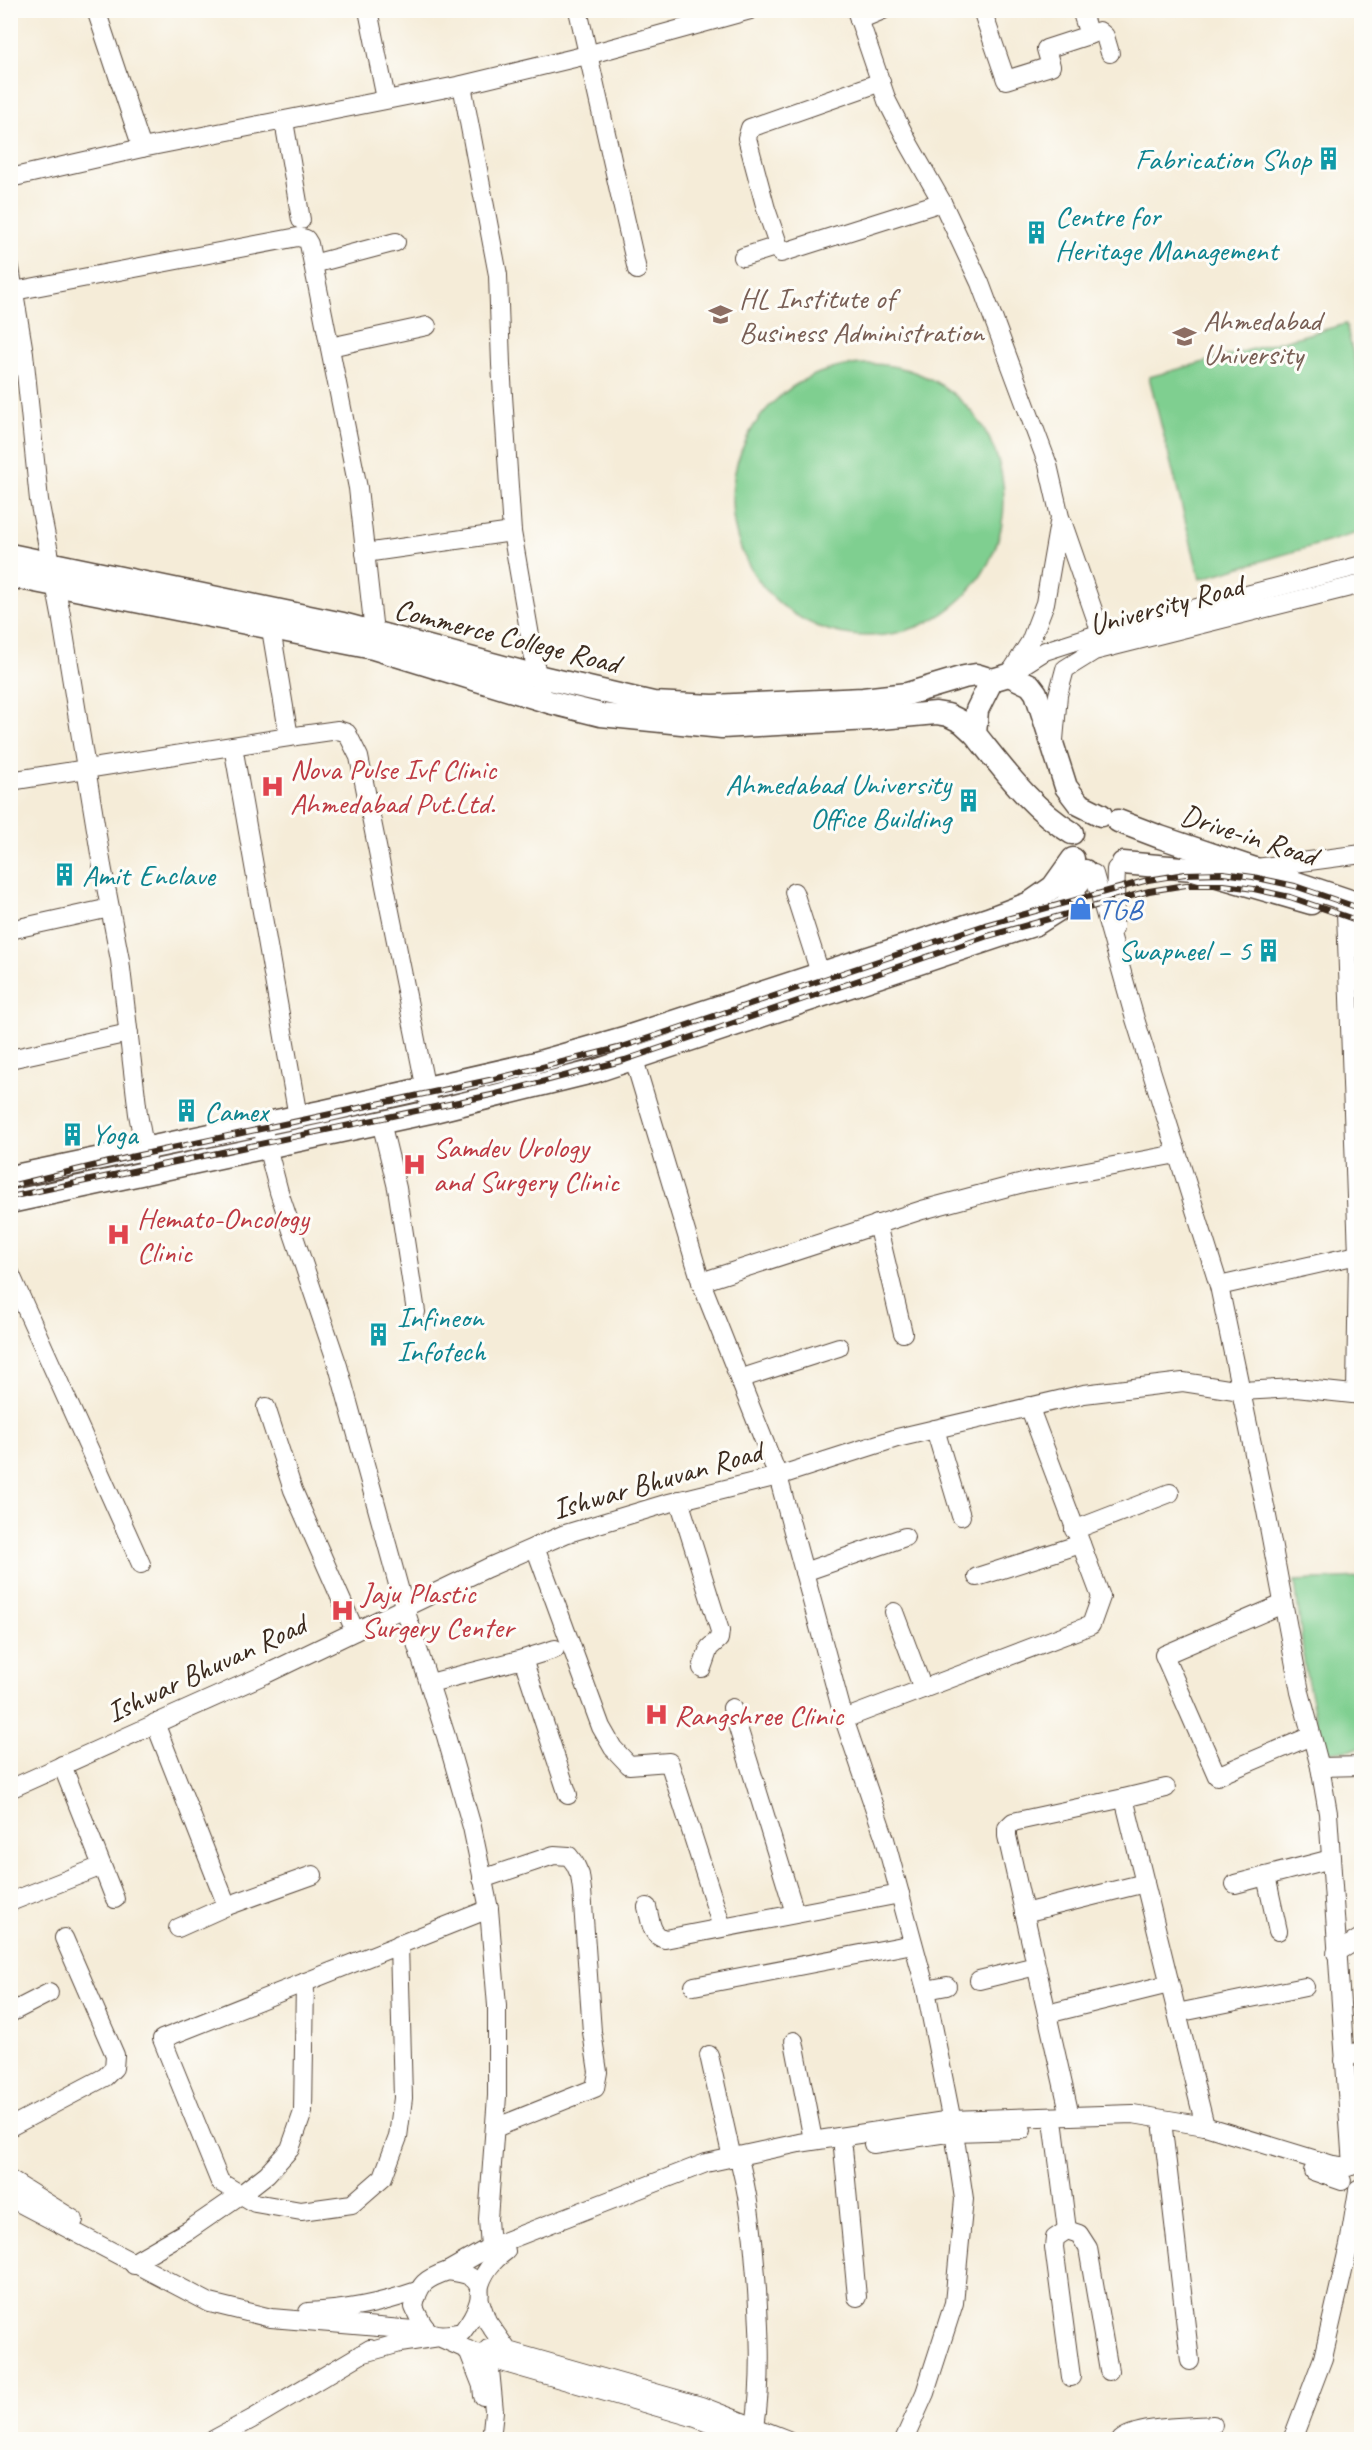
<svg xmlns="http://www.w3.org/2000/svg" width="1372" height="2450" font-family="Caveat,sans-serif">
<rect width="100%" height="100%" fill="#fdfcf7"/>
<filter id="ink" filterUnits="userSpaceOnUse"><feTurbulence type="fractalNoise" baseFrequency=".0167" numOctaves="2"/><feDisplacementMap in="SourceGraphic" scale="12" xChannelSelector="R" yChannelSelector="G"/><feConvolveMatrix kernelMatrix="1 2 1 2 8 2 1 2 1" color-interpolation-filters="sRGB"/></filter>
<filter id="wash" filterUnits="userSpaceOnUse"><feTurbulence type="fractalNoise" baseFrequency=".008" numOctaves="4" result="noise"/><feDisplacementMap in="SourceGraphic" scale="24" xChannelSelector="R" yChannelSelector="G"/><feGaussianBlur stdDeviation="1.35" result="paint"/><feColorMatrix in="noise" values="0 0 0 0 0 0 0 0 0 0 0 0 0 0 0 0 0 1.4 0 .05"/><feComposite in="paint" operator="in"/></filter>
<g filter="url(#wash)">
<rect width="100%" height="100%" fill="#f5ecd8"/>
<!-- green -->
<g fill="#7fcf90" stroke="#5d7c57" stroke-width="1.5">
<polygon points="1346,324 1361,388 1361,532 1200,579 1149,377"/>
<circle cx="868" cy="500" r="136"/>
<polygon points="1361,1578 1361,1748 1323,1753 1305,1669 1295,1581"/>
</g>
</g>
<g filter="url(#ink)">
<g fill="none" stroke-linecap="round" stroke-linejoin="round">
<defs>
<g id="minor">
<polyline points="96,10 142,148"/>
<polyline points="368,10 386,99"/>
<polyline points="578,10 637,270"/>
<polyline points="856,10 887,101 909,144 942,202 980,283 1048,465 1060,517 1045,603 1030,642 1009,675"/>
<polyline points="982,10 1006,80 1051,66 1046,49 1089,35 1081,10"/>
<polyline points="859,20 883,10"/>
<polyline points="1089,35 1099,31 1105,36 1110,53"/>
<polyline points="462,85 498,275 501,365 512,532 537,676 542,687"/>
<polyline points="284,121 301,220"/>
<polyline points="10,178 142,148 462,85 587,55 750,10"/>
<polyline points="781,253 942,202"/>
<polyline points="743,257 775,247 778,244 766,209 747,138 750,128 881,82"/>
<polyline points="313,264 396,242"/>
<polyline points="10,268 24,353 39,500 61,615 102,866 120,960 138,1114 149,1172"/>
<polyline points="14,291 298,237 306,239 309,244 358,488 374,632 373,644"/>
<polyline points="330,347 427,326"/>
<polyline points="1062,521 1101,633"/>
<polyline points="365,553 512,532"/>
<polyline points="271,629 289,737"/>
<polyline points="1018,668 1045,651 1101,633 1362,565"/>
<polyline points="1054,740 1058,695 1065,669 1094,651 1362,584"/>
<polyline points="233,746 298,1117"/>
<polyline points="10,781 289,737 338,730 347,733 359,757 428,1100"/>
<polyline points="1256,868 1362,854"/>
<polyline points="1094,874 1135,1019 1219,1286 1266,1511 1300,1692 1320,1767 1328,1813 1352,2166"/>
<polyline points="794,892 820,973"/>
<polyline points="1346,912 1358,1255 1356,1393"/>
<polyline points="1114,928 1116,869"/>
<polyline points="10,930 110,908"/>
<polyline points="630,1046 701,1282 778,1476 844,1719 885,1839 926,1990 954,2132 964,2199 954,2303 925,2393 904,2440"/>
<polyline points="10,1059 129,1033"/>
<polyline points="381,1122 397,1188 416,1312"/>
<polyline points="264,1135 279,1192 338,1366 404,1606 446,1736 472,1827 489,1909 497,2006 497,2096 488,2219 490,2247 496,2258"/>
<polyline points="877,1224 903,1333"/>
<polyline points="10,1273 141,1564"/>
<polyline points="701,1282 922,1210 1023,1183 1177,1154"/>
<polyline points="1219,1286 1362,1254"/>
<polyline points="739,1379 839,1347"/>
<polyline points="266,1407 293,1490 355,1631"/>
<polyline points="935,1429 961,1516"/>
<polyline points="679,1500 720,1631 719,1639 709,1648 702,1668"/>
<polyline points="1074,1530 1170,1493"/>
<polyline points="535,1547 601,1727 613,1748 629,1765 669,1762 722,1927"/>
<polyline points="804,1572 905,1537"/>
<polyline points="977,1577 1081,1544"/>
<polyline points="1283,1604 1164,1655 1217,1776 1311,1736"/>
<polyline points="894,1612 923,1689"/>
<polyline points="523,1659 555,1649"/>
<polyline points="430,1683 523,1659 568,1795"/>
<polyline points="732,1708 795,1913"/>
<polyline points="844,1719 1091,1625 1101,1597 1029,1406"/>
<polyline points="155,1723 227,1906 313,1875"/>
<polyline points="1320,1767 1362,1766"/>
<polyline points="10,1789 266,1674 487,1568 565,1534 665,1504 778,1476 897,1438 1084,1394 1183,1382 1241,1391 1296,1388 1362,1395"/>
<polyline points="1124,1798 1166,1788"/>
<polyline points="102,1866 115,1899"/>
<polyline points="1266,1876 1278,1931"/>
<polyline points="482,1879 554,1855 569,1856 575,1864 580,1875 582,1890 592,2032 598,2072 595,2088 495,2128"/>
<polyline points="1235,1884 1331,1859"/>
<polyline points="10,1902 102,1866 62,1765"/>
<path d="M647,1907C651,1921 650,1935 665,1939L900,1894"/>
<polyline points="1024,1913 1145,1883"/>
<polyline points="178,1928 227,1906"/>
<polyline points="399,1944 403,2098 398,2137 383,2177 352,2204 301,2211 255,2203 220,2182 162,2039 489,1909"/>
<polyline points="1336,1953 1362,1937"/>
<polyline points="979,1980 1036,1966"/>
<polyline points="694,1986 913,1944"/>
<polyline points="926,1990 947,1986"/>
<polyline points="10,2013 49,1993"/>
<polyline points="1047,2014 1169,1984"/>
<polyline points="794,2041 813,2140"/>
<polyline points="709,2055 732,2158"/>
<polyline points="1344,2060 1362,2049"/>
<polyline points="1070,2116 1007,1836 1007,1828 1013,1822 1124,1798 1177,2013"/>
<polyline points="1205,2126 1177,2013 1305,1987"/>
<polyline points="10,2127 105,2077 114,2068 115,2055 64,1938"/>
<polyline points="1054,2128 1067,2230"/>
<polyline points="1163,2129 1190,2361"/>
<polyline points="873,2144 954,2132 1022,2130"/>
<polyline points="843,2148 857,2297"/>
<path d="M741,2167C751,2207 754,2248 757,2290C760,2337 762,2380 755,2427"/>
<polyline points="1313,2171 1342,2181"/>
<polyline points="10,2180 74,2220"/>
<polyline points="10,2198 210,2303 271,2318 426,2331"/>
<polyline points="1067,2230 1055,2238 1054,2247 1071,2377"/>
<polyline points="1067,2230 1079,2234 1088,2248 1109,2371"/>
<polyline points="134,2265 139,2259 189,2230 240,2195 267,2174 290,2149 303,2112 305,1982"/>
<polyline points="448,2271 490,2247 706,2163 799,2143 951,2120 1133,2114 1205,2126 1333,2165 1348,2167"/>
<path d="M448,2271C454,2272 462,2273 467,2275C493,2287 473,2318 462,2332C431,2338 426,2335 414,2307C419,2283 425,2279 448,2271Z"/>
<path d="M479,2289C483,2272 492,2261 506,2251"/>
<polyline points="480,2301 487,2321 508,2351 701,2406 788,2440"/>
<path d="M308,2312C348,2310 379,2304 417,2291"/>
<polyline points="488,2349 494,2411 491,2440"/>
<polyline points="468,2350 482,2386 483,2396"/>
<polyline points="361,2354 400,2343 439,2337 468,2350 505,2363 696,2418 752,2440"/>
<polyline points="213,2440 252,2419 370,2349"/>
<path d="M1121,2440C1136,2426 1191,2427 1213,2425"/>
<polyline points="1292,2440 1323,2358 1349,2245 1358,2190 1362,2190"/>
</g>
<g id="major">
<polyline points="10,555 343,624 537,676 653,703 713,706 863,699 907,694 964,677 976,675 992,680"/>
<polyline points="10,576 373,648 549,702 601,715 722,727 870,719 936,713 948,715 962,722 975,734"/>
<polyline points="1118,821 1160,837 1362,905"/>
<path d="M1072,833C1032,809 1004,770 975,734L977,710L992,680L1009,675L1030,685L1036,693L1066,787L1079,804L1101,815"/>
<polyline points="1123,863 1193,869 1311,903"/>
<polyline points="10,1177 325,1111 532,1064 627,1037 988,919 1030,903 1053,887 1073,859"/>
<polyline points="10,1202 430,1112 596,1071 1036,924 1066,905 1085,871"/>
</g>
</defs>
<!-- minor casing -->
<use href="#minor" stroke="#57473a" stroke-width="20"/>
<!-- major casing -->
<use href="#major" stroke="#57473a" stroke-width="25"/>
<!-- minor -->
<use href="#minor" stroke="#fff" stroke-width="18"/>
<!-- major -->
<use href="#major" stroke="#fff" stroke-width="22"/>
<defs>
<g id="rail">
<polyline points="10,1186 130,1157 494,1079 622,1047 985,925 1148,880 1185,874 1223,873 1253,877 1295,886 1362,909"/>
<polyline points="10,1197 496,1094 625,1060 988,936 1149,891 1186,885 1224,885 1254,889 1290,897 1362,922"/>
</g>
</defs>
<!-- rail casing -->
<use href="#rail" stroke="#3b2a1e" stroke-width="6"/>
<!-- rail -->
<use href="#rail" stroke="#fdfcf7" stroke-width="4" stroke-dasharray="11" stroke-linecap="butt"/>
</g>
</g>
<!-- icons -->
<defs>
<symbol id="building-bare" viewBox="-9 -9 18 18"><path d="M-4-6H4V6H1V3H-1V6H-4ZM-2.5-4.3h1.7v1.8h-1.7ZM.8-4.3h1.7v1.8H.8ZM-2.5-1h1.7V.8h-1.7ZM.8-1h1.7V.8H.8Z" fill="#0f9aa8" stroke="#fdfcf7" stroke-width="2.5" paint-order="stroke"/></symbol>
<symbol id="university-bare" viewBox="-9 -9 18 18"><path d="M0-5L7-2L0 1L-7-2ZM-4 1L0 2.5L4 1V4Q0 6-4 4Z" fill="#8d6e63" stroke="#fdfcf7" stroke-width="2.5" paint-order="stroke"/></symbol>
<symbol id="hospital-bare" viewBox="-9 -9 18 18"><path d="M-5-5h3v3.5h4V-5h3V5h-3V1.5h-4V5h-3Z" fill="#e0444e" stroke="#fdfcf7" stroke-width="2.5" paint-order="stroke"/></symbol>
<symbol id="shop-bare" viewBox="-9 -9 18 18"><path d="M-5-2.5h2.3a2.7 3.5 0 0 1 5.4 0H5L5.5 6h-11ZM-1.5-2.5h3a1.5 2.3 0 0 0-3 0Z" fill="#3f7fe0" stroke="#fdfcf7" stroke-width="2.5" paint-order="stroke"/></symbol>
</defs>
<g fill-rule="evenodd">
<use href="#building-bare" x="1312" y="142" width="33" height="33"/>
<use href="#building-bare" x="1020" y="216" width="33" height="33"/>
<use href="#university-bare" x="704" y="298" width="33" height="33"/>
<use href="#university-bare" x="1168" y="320" width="33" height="33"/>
<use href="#hospital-bare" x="256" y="770" width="33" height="33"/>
<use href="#building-bare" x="952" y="784" width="33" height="33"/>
<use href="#building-bare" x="48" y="858" width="33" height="33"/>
<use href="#shop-bare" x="1064" y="892" width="33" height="33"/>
<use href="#building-bare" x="1252" y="934" width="33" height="33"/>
<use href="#building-bare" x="170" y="1094" width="33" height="33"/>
<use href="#building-bare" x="56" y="1118" width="33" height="33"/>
<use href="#hospital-bare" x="398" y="1148" width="33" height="33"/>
<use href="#hospital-bare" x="102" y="1218" width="33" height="33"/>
<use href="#building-bare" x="362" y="1318" width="33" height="33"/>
<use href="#hospital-bare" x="326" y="1594" width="33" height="33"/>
<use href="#hospital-bare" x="640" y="1698" width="33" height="33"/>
</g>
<g text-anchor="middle" stroke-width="6" stroke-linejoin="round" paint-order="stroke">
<!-- culture labels -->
<g font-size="30" fill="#0d838f" stroke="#fdfcf7" text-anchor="start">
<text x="1311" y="169" text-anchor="end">Fabrication Shop</text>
<text x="1055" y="226">Centre for<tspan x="1055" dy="34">Heritage Management</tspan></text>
<text x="951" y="794" text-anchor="end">Ahmedabad University<tspan x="951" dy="34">Office Building</tspan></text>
<text x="82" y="885">Amit Enclave</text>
<text x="1251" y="960" text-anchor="end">Swapneel – 5</text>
<text x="204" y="1121">Camex</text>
<text x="91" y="1144">Yoga</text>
<text x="397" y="1327">Infineon<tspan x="397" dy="34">Infotech</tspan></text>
</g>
<!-- education labels -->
<g font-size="30" fill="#785e54" stroke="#fdfcf7" text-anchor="start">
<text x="739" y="308">HL Institute of<tspan x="739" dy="34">Business Administration</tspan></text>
<text x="1203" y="330">Ahmedabad<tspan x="1203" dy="34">University</tspan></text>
</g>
<!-- street labels -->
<g font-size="30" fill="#3b2a1e" stroke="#fdfcf7">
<text transform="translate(1166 605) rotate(-15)" y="10">University Road</text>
<text transform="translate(507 636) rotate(14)" y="10">Commerce College Road</text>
<text transform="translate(1249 835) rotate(18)" y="10">Drive-in Road</text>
<text transform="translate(657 1480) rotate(-16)" y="10">Ishwar Bhuvan Road</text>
<text transform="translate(206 1668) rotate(-25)" y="10">Ishwar Bhuvan Road</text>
</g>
<!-- health labels -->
<g font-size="30" fill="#be3a42" stroke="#fdfcf7" text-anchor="start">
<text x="290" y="779">Nova Pulse Ivf Clinic<tspan x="290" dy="34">Ahmedabad Pvt.Ltd.</tspan></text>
<text x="433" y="1157">Samdev Urology<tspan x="433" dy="34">and Surgery Clinic</tspan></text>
<text x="137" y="1228">Hemato-Oncology<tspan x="137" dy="34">Clinic</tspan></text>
<text x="361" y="1603">Jaju Plastic<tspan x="361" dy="34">Surgery Center</tspan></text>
<text x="674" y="1725">Rangshree Clinic</text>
</g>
<!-- shop labels -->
<g font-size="30" fill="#366cbe" stroke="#fdfcf7" text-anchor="start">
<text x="1098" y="919">TGB</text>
</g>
</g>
<!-- margin -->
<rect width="1372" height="2450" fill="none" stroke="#fdfcf7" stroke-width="36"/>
</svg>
